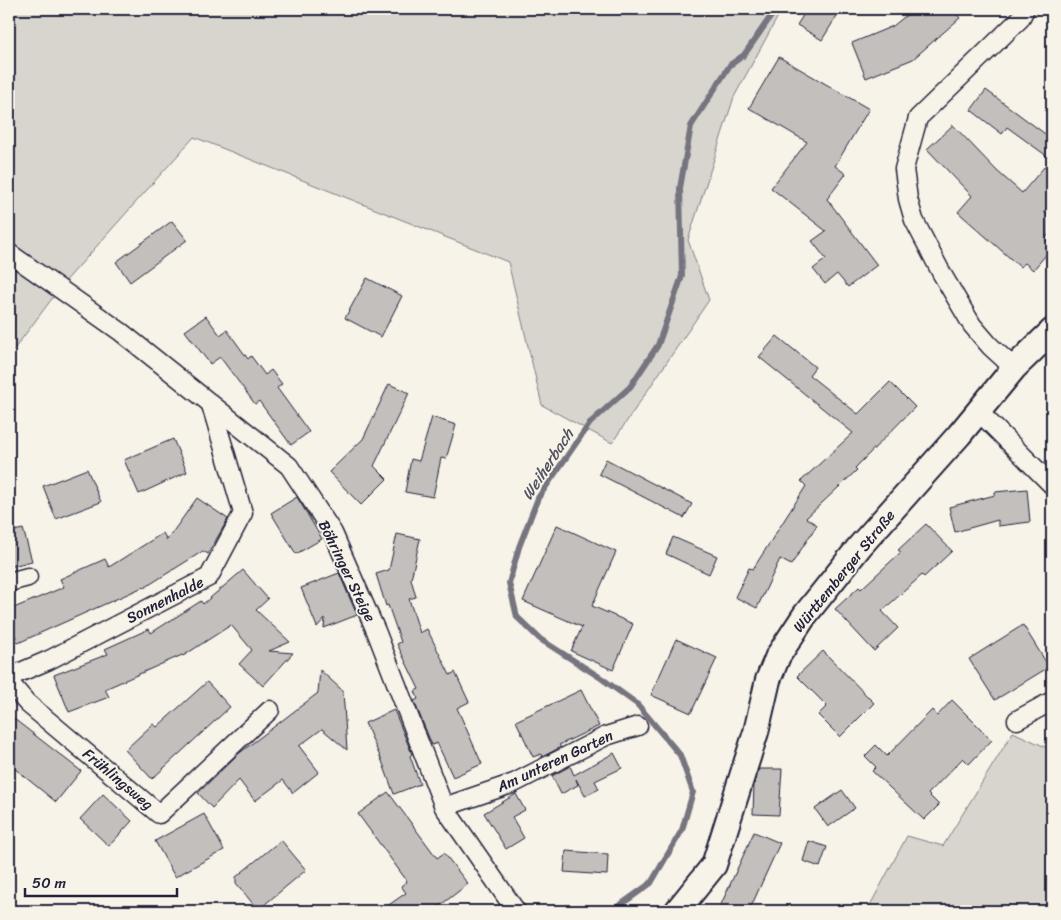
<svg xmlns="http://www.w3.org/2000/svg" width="1061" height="920" font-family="Sriracha,sans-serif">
<rect width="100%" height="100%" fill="#f7f3e8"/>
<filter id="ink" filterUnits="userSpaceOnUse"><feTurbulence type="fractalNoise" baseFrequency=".02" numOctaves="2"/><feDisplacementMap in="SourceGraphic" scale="10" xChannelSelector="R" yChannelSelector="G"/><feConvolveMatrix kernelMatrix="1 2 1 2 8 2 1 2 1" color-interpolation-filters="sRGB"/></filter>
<g filter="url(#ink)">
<!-- green -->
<g fill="#d8d5cf" stroke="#7d7c85">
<polygon points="9,9 782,9 734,97 688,240 709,300 612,443 542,405 508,262 194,137 63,284 9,246"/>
<polygon points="9,265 54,296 9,356"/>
<polygon points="1013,732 1052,750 1052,911 867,911 907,836 943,846"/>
</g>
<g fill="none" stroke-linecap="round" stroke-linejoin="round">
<!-- stream -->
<polyline stroke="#76747f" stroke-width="6" points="612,911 651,883 682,830 693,792 680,755 637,704 601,678 540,639 517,617 509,583 519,547 538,498 590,423 630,387 658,345 682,276 680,188 691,126 730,65 744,55 776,9"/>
</g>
<!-- building -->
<g fill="#c2bfbd" stroke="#22223b">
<polygon points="807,9 841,9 822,40 797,25"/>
<polygon points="914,9 952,9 960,18 913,59 866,78 852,43 893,26"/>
<polygon points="779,57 869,109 835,166 846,174 827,199 877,265 848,287 837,274 825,284 813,269 826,259 812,241 826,231 771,188 807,142 749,108"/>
<polygon points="986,90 1052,139 1052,202 1044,212 1052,219 1052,230 1045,239 1052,245 1052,248 1033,270 1025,263 1020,267 958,212 972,196 927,149 953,125 997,171 1022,193 1051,159 1007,127 1002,134 971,110"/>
<polygon points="172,221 187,240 130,282 116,262"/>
<polygon points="367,278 402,296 381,337 345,318"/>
<polygon points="206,316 220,335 227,330 248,359 251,356 265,375 271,370 282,384 277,388 309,432 291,445 259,401 255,404 220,357 210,364 185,331"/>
<polygon points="777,336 815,367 809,375 858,414 890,382 915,407 855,468 857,470 806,518 817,525 791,565 780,559 757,608 735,597 749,568 753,569 806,486 801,481 853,433 759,357"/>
<polygon points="389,384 409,393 374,466 387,479 361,505 329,472 363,439"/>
<polygon points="432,417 456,425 446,459 441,458 433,497 405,492 411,459 419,461"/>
<polygon points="173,439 187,472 139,494 124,460"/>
<polygon points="606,459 692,504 684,518 599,474"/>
<polygon points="87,469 101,502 56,519 43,486"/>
<polygon points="1027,489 1030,522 998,526 998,520 955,532 949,507 995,495 995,492"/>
<polygon points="297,497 322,539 296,554 271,513"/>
<polygon points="197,498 228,519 208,554 203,551 144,588 143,587 18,643 9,620 9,610 64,587 60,579 105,559 109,567 163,533 167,540"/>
<polygon points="926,524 952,551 924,577 922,575 882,611 898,628 874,651 835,609 859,587 861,589 901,552 898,550"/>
<polygon points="557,525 616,552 592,606 633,624 613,670 571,651 582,627 523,601"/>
<polygon points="23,529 32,561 9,567 9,532"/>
<polygon points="397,534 420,539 411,579 416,597 409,599 420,633 427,629 450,675 455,672 469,702 457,708 482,764 453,777 437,743 432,745 414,701 418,699 415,691 419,689 397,644 401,642 388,605 386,606 376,574 389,570"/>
<polygon points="673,537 717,556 709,574 666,554"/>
<polygon points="243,570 268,599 256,610 290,642 269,651 293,653 263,686 239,664 252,650 231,625 183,656 182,655 105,689 109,697 69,712 54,675 108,654 105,649 149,629 151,633 201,601 203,604"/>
<polygon points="339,573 357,615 324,628 325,618 317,627 301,588"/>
<polygon points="1023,625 1049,667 995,700 969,659"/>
<polygon points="676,639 717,658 691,713 651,695"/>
<polygon points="823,651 874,703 840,737 818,715 827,706 797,676"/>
<polygon points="320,670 343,691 347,750 322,729 299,746 319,772 293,793 283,780 255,801 239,780 212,808 198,793 237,755 318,693"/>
<polygon points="207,682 230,707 152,779 125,750 153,724 157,727"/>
<polygon points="581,690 599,726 559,745 561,747 542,757 541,754 533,757 516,721"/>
<polygon points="952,700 992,740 969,764 963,758 928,794 939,805 924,820 872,771 876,767 865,756 876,745 887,756 932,710 937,716"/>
<polygon points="394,710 412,754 410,756 420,784 394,794 382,761 365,723"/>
<polygon points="9,715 81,771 56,802 9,764"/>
<polygon points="614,753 622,768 595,781 599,789 585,796 576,779 578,785 561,794 552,776 570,766 574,775"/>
<polygon points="759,769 782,769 779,815 753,814 754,784"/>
<polygon points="842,790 855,808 828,827 815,809"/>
<polygon points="388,792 437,858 444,853 468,884 433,911 380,911 406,893 401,886 407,881 358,814"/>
<polygon points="103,794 132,821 109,846 80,819"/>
<polygon points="516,794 525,810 512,817 524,838 506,849 484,813"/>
<polygon points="204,814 224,850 175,877 155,841"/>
<polygon points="754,832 780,843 749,911 718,911"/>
<polygon points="281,840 306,870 258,910 236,883 236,877"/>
<polygon points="809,841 827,847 820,867 803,861"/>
<polygon points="566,851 608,854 607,875 564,872"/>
</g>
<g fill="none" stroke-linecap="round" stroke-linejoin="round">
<defs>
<g id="street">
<polyline points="9,253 121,332 289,466 333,533 376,631 444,807 516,911"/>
<polyline points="1014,368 990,346 972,325 942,274 914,220 908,199 904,169 918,118 1020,19 1025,9"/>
<polyline points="978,411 1052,485"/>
<polyline points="9,582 28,577"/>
<polyline points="9,677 49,660 209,577 243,513 211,405"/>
<polyline points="9,682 27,703 159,814 270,710"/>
<polyline points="1017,720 1052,701"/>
<polyline points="444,807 514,783 606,736 638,726"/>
</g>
<polyline id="secondary" points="677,911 714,865 756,732 768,680 778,656 805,615 860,546 959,435 1014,368 1052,331"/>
</defs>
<!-- street casing -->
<use href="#street" stroke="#22223b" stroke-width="21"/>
<!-- secondary casing -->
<use href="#secondary" stroke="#22223b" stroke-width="28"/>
<!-- street -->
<use href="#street" stroke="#f7f3e8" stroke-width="18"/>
<!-- secondary -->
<use href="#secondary" stroke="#f7f3e8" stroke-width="24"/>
</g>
</g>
<g text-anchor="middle" stroke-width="4" stroke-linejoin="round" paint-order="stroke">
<!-- street labels -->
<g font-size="15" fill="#22223b" stroke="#f7f3e8">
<text transform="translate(347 571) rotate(64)" y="5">Böhringer Steige</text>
<text transform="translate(844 571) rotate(-51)" y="5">Württemberger Straße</text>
<text transform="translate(165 600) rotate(-27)" y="5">Sonnenhalde</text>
<text transform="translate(555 761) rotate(-25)" y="5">Am unteren Garten</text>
<text transform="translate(118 779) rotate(40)" y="5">Frühlingsweg</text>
</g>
<!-- water labels -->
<g font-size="16" font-style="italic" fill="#535263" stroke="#f7f3e8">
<text transform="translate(547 464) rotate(-57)" y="6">Weiherbach</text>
</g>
</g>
<!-- margin -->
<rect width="1061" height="920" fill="none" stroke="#f7f3e8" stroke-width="30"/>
<rect x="15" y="15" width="1031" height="890" fill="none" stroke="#22223b" stroke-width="2" filter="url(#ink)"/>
<!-- scale -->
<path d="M25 888v8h152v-8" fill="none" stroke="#22223b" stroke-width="2.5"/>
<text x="32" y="888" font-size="15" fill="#22223b" stroke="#f7f3e8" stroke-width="4" paint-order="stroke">50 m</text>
</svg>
